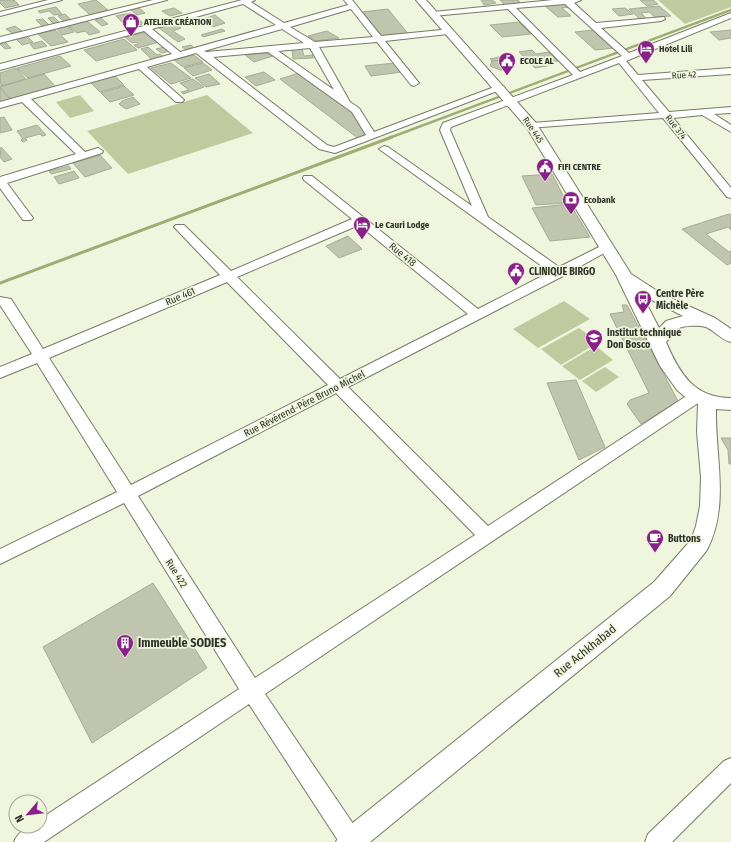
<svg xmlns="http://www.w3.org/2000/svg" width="731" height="842" font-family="'Fira Sans Condensed',sans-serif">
<rect width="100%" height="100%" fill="#f0f6dd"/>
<!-- green -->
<g fill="#c0ca9f">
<polygon points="658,0 731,0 731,7 685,24"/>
<polygon points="80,95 94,111 70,118 56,102"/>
<polygon points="207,95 253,133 128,174 87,131"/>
<polygon points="564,301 590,319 538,348 513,329"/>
<polygon points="579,328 599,342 561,365 541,349"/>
<polygon points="596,346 613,360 580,380 562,366"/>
<polygon points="605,367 619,377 596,392 582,381"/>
</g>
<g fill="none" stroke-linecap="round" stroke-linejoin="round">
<!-- stream-far1 -->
<polyline stroke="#a1ac75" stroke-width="2.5" points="389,138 731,10"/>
<!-- stream -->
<polyline stroke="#a1ac75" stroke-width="3" points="0,283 392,137"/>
</g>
<!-- building -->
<g fill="#c0c6ae" stroke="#a6ab94">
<polygon points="0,0 14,0 19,5 5,8 0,3"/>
<polygon points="96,0 108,10 90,15 78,4"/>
<polygon points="481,0 492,0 496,3 484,5"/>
<polygon points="500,0 518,0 521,3 505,5"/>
<polygon points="640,0 653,0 658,4 647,6"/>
<polygon points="565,4 569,7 562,8 571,16 558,17 545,6"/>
<polygon points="659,6 671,16 655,17 649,12 641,13 647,19 640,19 629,9"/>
<polygon points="56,7 62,14 54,15 49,11 40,13 38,11"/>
<polygon points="139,8 145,13 137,15 131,10"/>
<polygon points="174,8 182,13 170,16 162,11"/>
<polygon points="625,8 633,14 619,16 612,9"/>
<polygon points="388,9 409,35 382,38 362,12"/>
<polygon points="131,13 144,24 127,27 116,16"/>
<polygon points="65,14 70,19 63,21 58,16"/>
<polygon points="215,15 225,23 213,27 201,20"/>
<polygon points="54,17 60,23 54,24 48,18"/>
<polygon points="101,18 108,24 102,26 95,20"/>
<polygon points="43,19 49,25 42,26 36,20"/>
<polygon points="87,21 100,32 89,35 85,31 77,33 68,25"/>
<polygon points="519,22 531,34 502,37 490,25"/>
<polygon points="176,24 181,28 173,31 185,39 178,42 159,28"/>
<polygon points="15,26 22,31 14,34 6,29"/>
<polygon points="68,26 74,32 62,35 57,29"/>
<polygon points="222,29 225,31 203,37 201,35"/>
<polygon points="55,30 68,42 51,46 38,34"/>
<polygon points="593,30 614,48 595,50 575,32"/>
<polygon points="731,30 731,38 719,40 710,32"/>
<polygon points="327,31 339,38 316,41 308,36"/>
<polygon points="146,32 159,42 138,48 134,45 138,44 136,42 132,43 125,37"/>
<polygon points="27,36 33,42 22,45 16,39"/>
<polygon points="124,39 137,50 96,61 84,50"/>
<polygon points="4,41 11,48 5,49 0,44 0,43"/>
<polygon points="42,41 47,46 34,49 30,44"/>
<polygon points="191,45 195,49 186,50 182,47"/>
<polygon points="148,47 157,55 160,54 165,58 153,61 141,49"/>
<polygon points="164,47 169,51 162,53 156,49"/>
<polygon points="292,49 302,49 304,56 313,55 313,58 293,59"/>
<polygon points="532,50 536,54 549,52 558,61 548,62 552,65 535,68 519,52"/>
<polygon points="267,53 273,56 254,62 245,55"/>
<polygon points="194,55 203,62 183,67 174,60"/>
<polygon points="60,56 71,66 28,78 17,68"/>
<polygon points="499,57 510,58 508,61 492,61 490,59"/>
<polygon points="504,60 514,64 514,67 509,70 500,70 490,66 492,61"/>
<polygon points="171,63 191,78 171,84 151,68"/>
<polygon points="203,63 212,70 193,76 184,68"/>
<polygon points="395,63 402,72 371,76 365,66"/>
<polygon points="16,68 26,79 1,86 0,73"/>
<polygon points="264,72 275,80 256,86 245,77"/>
<polygon points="299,73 352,112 368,135 359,139 280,79"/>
<polygon points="44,74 56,87 11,99 0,87"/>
<polygon points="209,74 220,84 206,87 195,78"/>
<polygon points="114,75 124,85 100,92 90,82"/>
<polygon points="193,79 204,87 183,94 181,92 189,90 180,83"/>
<polygon points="124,86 134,95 110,102 101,93"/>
<polygon points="0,88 10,99 0,102"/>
<polygon points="133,97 140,104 126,109 120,105 121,105 119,104 122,101"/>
<polygon points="4,117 12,130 0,133 0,118"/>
<polygon points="37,125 46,135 42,136 40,134 25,138 27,140 23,142 21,140 23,139 17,131"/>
<polygon points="1,147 12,159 4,162 0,157"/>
<polygon points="100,155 112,168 85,177 73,163"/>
<polygon points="69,166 71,169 51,174 49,171"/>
<polygon points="74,171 79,178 59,184 54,177"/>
<polygon points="552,174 567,203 536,205 522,176"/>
<polygon points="570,204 590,237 550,241 532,208"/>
<polygon points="729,214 731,215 731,230 728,227 706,234 729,252 731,251 731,263 727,265 682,229"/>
<polygon points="348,236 362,249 339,258 326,246"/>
<polygon points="622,305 627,305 678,401 641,424 627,404 630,400 649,393 610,314 624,312"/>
<polygon points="576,380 605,447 579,460 547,383"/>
<polygon points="721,438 731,438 731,464 729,464 728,450"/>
<polygon points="153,583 207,668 92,743 43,647"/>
</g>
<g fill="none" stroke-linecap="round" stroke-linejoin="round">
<defs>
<g id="minor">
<polygon points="48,0 62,0 0,16 0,12"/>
<polygon points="153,0 167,0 0,43 0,37"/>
<path d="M242,0H255L251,2L284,23L348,5L344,0H352L381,36L451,29V33L448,34L385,41L419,83L414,86L411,85L377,42L319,47L350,102L359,108L374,132L497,86H503L505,88L335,153L319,149L196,53L147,67L182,98L184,100L182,102H176L139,69L31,99L85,152L98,148L103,151L102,153L7,183L33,218L31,220H23L0,188V177L76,154L22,102L0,108V102L172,54L144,31L0,70V64ZM243,4L276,25L180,52L152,29ZM351,9L373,37L315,42L290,27ZM282,29L304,43L206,52L204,51ZM310,48L334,90L278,51ZM268,52L352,112L366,135L334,147L327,145L213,57Z"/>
<path d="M553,0H581L574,3L596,23L664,17L665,19L661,21L601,28L629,53L731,13V18L626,61L638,75L731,68V74L642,80L669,112L731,107V113L714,114L731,125V132L702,115L673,118L731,188V198L727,197L663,118L528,128L527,126L532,123L659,113L619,63L451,127L450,130L488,217L559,267L603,245L607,244L613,248L563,276L348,387L488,526L691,393L696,392L701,393L703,397L701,401L265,694L360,834L363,842H339L249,704L44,842H14C19,830 28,826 40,826V819L239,689L124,503L0,564V549L117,492L37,363L0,378V367L32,354L0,305V297L11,299L43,349L220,275L176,229L174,227L176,225H184L231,271L352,219L304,180L303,178L304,176H312L478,309L550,272L379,149L384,146L388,147L472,206L440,130L443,123L573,75L508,9L433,16L429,14L433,12ZM565,4L622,56L580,72L516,8ZM359,225L468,314L340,379L237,277ZM227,282L328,385L131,485L49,358ZM336,393L475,535L255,678L138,496Z"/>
<polygon points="731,758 731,783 672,842 645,842 648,834 724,761"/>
</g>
<path id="tertiary" d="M416,0H426L536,123L631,274L662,294L715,318L731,329V342C721,340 715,331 706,327C699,325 684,325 677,329L666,342C679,373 694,398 731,398V410L716,409C715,457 730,505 707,550L670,596L370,842H336L340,833L654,582L691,540L696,526L700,506L701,477L697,432L698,404L690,401L677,390L660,366L616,275L527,128ZM642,295L683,316L666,321L659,328Z"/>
</defs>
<!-- minor casing -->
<use href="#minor" stroke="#767b65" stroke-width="2"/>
<!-- tertiary casing -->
<use href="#tertiary" stroke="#767b65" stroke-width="2"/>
<!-- minor -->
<use href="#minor" fill="#fff" fill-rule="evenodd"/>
<!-- tertiary -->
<use href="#tertiary" fill="#fff" fill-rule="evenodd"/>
</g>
<!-- icons -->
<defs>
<symbol id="shop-pin" viewBox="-11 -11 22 30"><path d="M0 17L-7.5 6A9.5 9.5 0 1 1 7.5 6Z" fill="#892288" stroke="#f0f6dd"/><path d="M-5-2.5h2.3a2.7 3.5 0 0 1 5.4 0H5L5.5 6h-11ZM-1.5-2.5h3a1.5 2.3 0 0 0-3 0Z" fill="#fff"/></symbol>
<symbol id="hotel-pin" viewBox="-11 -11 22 30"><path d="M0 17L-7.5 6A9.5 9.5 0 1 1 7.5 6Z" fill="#892288" stroke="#f0f6dd"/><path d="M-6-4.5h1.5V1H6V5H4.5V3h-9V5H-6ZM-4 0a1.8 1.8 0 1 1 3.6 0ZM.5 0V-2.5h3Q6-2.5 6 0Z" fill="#fff"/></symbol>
<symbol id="civic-pin" viewBox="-11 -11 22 30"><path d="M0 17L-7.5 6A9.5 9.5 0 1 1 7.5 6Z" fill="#892288" stroke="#f0f6dd"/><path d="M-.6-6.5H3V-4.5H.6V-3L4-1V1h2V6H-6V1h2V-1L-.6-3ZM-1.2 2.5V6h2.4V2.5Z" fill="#fff"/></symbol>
<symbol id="bank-pin" viewBox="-11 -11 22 30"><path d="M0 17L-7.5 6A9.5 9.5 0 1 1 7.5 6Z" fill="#892288" stroke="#f0f6dd"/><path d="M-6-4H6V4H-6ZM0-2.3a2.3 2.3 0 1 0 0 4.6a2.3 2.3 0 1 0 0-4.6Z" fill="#fff"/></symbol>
<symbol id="bus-pin" viewBox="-11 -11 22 30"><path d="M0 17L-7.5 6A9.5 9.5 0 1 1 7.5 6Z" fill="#892288" stroke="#f0f6dd"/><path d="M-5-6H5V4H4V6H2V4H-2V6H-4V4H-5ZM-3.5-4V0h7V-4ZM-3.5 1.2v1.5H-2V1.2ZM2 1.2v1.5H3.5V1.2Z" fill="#fff"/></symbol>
<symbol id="school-pin" viewBox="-11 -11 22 30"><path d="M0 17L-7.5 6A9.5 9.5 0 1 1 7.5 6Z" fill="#892288" stroke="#f0f6dd"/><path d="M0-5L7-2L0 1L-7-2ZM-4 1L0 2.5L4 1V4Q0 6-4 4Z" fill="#fff"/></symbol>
<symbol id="cafe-pin" viewBox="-11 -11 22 30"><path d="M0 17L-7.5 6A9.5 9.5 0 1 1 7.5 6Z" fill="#892288" stroke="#f0f6dd"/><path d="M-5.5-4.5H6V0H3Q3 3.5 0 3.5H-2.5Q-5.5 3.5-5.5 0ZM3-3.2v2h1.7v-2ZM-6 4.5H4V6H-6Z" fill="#fff"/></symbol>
<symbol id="building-pin" viewBox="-11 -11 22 30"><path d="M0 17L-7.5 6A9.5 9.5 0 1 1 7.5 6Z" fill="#892288" stroke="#f0f6dd"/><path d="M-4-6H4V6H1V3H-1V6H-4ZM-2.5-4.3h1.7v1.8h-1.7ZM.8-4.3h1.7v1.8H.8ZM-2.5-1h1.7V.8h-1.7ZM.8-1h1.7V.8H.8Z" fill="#fff"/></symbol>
</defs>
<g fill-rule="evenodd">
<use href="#shop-pin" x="121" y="12" width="20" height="27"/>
<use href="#hotel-pin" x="636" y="39" width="20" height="27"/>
<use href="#civic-pin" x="497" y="51" width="20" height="27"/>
<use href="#civic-pin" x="535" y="157" width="20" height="27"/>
<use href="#bank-pin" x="561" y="190" width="20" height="27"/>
<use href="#hotel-pin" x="352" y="215" width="20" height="27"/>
<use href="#civic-pin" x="506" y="261" width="20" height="27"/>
<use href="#bus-pin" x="633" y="289" width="20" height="27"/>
<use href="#school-pin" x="584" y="328" width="20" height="27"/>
<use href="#cafe-pin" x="645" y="528" width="20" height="27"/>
<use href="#building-pin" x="115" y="633" width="20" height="27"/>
</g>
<g text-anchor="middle" stroke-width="3.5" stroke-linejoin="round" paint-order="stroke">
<!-- far-poi labels -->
<g font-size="9" font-weight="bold" fill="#303229" stroke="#f0f6dd" text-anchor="start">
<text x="144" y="25">ATELIER CRÉATION</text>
<text x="659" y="52">Hotel Lili</text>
<text x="520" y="64">ECOLE AL</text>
<text x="558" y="170">FIFI CENTRE</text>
<text x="584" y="203">Ecobank</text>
<text x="375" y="228">Le Cauri Lodge</text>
</g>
<!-- far-street labels -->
<g font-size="9" fill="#303229" stroke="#f0f6dd">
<text transform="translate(684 75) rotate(-4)" y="3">Rue 42</text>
<text transform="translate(676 127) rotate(52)" y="3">Rue 374</text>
<text transform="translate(533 130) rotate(55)" y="3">Rue 445</text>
</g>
<!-- street labels -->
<g font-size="10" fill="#303229" stroke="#f0f6dd">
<text transform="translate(403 254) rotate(39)" y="4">Rue 418</text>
<text transform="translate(180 296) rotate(-23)" y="4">Rue 461</text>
<text transform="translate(304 403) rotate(-27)" y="4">Rue Révérend-Père Bruno Michel</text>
<text transform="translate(177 573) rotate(58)" y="4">Rue 422</text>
</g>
<!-- poi labels -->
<g font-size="10" font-weight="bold" fill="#303229" stroke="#f0f6dd" text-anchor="start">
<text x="529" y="275">CLINIQUE BIRGO</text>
<text x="656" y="297">Centre Père<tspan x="656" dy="12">Michèle</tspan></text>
<text x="607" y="336">Institut technique<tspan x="607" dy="12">Don Bosco</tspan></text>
<text x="668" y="542">Buttons</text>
</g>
<!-- near-poi labels -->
<g font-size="12" font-weight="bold" fill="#303229" stroke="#f0f6dd" text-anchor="start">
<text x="138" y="647">Immeuble SODIES</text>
</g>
<!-- near-street labels -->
<g font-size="12" fill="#303229" stroke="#f0f6dd">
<text transform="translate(585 651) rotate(-39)" y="4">Rue Achkhabad</text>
</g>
</g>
<!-- north arrow -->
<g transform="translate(28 814) rotate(242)"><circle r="19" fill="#f0f6dd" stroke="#a3a895"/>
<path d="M0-3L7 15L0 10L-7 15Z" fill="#892288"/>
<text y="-6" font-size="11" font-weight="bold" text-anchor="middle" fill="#303229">N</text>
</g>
</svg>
